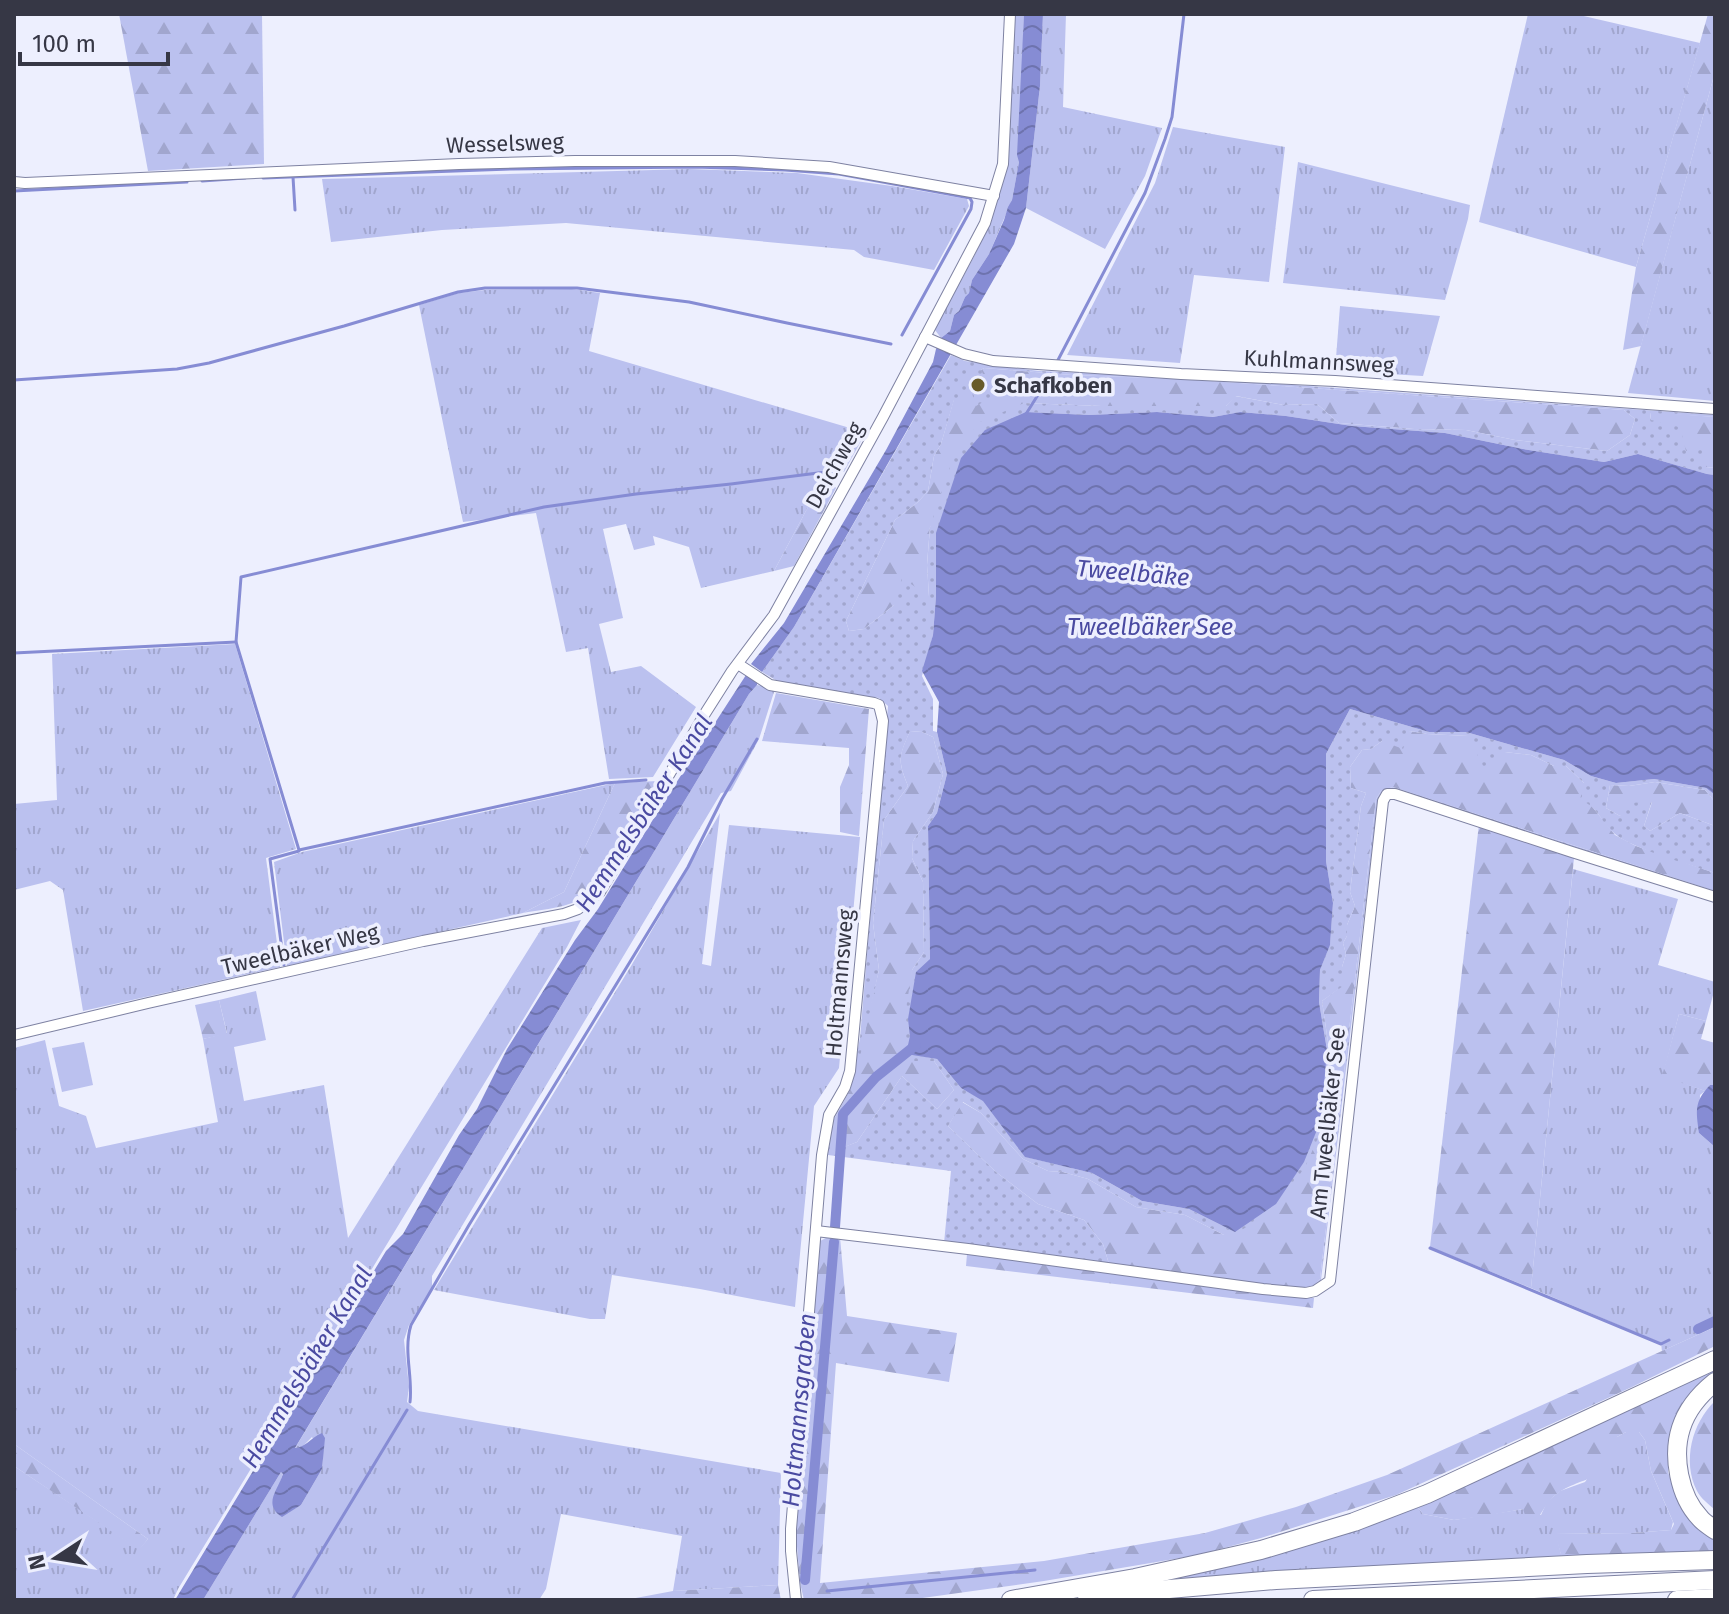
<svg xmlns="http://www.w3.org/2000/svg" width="1729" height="1614" font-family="'Fira Sans',sans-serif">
<defs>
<pattern id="grass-tufts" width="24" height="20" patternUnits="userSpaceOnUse" patternTransform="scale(2)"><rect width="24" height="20" fill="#bbc1ef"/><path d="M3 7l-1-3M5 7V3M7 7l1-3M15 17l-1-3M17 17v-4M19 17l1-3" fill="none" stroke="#a1a6ce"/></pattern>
<pattern id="forest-firs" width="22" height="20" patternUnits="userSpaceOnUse" patternTransform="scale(2)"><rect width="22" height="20" fill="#bbc1ef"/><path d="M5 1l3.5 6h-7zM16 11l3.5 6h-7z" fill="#a1a6ce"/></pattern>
<pattern id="park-dots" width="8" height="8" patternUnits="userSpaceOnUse" patternTransform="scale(2)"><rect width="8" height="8" fill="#bbc1ef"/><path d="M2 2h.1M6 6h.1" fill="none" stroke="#a1a6ce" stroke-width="1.8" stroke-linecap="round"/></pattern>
<pattern id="water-waves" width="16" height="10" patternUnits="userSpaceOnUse" patternTransform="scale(2)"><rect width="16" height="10" fill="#868cd4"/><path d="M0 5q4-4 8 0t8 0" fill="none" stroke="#6e73ae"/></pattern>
</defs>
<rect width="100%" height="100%" fill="#edeffe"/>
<!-- grass -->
<g fill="url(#grass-tufts)">
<path d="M1014,14H1024L1019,162L1012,200L989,254L972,280L969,293L965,297L959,311L954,315L950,331L941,338L935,330L936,324C966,272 998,221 1007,162Z"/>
<polygon points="1043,14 1066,14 1063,107 1162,128 1145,176 1105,249 1026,208 1040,86"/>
<polygon points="1528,14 1575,14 1700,43 1636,267 1479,222"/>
<polygon points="1715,72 1715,401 1628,393"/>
<polygon points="1173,127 1285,147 1269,282 1194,275 1180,363 1067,355 1155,183"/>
<polygon points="1298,162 1470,205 1468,219 1445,300 1283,283"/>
<polygon points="690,169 797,173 892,186 967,199 969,206 934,270 864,257 854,250 566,223 442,230 331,242 322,179"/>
<polygon points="572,289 600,293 589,351 850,428 774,571 701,588 689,547 653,536 655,545 634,550 626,524 603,529 623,618 599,624 611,672 641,666 696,707 653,777 609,779 588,648 566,652 536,513 463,522 419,305 459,293 485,290"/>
<polygon points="1340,306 1440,316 1423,376 1335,371"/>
<polygon points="235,644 296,849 266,858 280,967 83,1011 63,890 50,881 14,890 14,804 57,800 52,654"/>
<polygon points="757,685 775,689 759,739 731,791 721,793 432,1276 432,1289 409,1325 404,1340 409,1387 407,1402 418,1411 781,1473 778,1585 673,1591 682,1536 561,1514 546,1589 539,1600 203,1600 281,1472 283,1473 279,1486 282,1516 301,1505 322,1469 323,1458 312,1437 302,1447 294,1450 749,694"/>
<polygon points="615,783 564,892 523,913 287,966 274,862 302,852"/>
<polygon points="720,813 702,964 711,966 729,825 860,837 839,1068 814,1106 795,1307 700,1289 612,1275 605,1319 590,1319 434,1290 631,966"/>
<polygon points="1573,869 1678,899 1658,965 1715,982 1715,988 1706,1021 1679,1014 1663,1075 1705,1091 1700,1095 1699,1133 1715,1147 1715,1327 1662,1351 1661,1343 1531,1288"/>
<polygon points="581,920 567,947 178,1589 173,1600 14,1600 14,1466 139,1549 148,1539 14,1444 14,1048 45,1040 59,1106 86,1116 96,1148 218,1122 203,1039 227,1033 219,1000 256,991 266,1040 234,1047 244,1101 324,1085 348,1238 542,928"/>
<polygon points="1626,1432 1639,1432 1645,1440 1651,1471 1673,1522 1671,1530 1633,1533 1556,1534 1562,1558 1139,1583 1416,1505 1423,1514 1454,1520 1524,1509 1541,1515 1547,1502 1560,1491 1585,1482 1617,1437"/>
</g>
<!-- forest -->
<g fill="url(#forest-firs)">
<polygon points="119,14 262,14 264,164 148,171"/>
<polygon points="1708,14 1715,14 1715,72 1641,346 1623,350 1636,267"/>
<polygon points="984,368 1072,375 1180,379 1570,406 1624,410 1635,419 1630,435 1607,451 1515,440 1466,430 1414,429 1339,423 1317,404 1284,405 1236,396 1226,406 1101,406 1024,403 930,527 927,564 929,597 894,605 864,629 849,631 846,621 895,520 918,502 928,491 934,456 941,444 954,399 971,389 981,370"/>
<polygon points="1650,412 1715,417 1715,468 1706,467 1686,451 1651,420"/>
<polygon points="850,428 866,432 844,472 840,471 836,473 832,477 833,484 836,488 794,566 774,571"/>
<polygon points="776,693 869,709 859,836 840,832 840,787 849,765 849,748 762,741"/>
<path d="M910,731L922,732L933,737L943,774L933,812L913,841L912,858L923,882L924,952L912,970L911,1061H934L954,1090L937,1109L902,1076L857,1142L830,1153L834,1119L850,1090L879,970L873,923L884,820L908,786C897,759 899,756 910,731Z"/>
<polygon points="1410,731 1427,734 1469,736 1505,752 1531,755 1554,766 1566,766 1584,783 1590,804 1615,835 1636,846 1715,873 1715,891 1393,787 1381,791 1376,799 1320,1279 1312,1288 1264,1285 1109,1264 1103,1244 1084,1220 1038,1204 996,1172 948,1126 962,1102 981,1113 1023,1159 1048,1171 1063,1172 1088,1179 1136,1207 1185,1215 1224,1235 1329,1049 1322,1001 1342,986 1342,967 1346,954 1343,943 1347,936 1347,925 1355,906 1350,892 1361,806 1366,793 1351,788 1350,767 1362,750 1371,749 1382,741"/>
<path d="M658,781L597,886C577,908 551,908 523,913L564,892L615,783Z"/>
<polygon points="1655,782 1705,790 1715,802 1715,826 1680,813 1650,831 1644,826 1652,802 1620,816 1606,808 1610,785 1629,786"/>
<polygon points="1479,824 1574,858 1531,1288 1430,1247"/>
<polygon points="219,1000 227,1034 203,1039 195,1005"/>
<polygon points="1679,1014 1706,1021 1701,1039 1715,1043 1715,1085 1710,1085 1705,1091 1662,1076"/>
<polygon points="840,1237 847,1316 957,1333 949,1382 836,1363 820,1583 1044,1561 1205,1533 1296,1507 1387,1475 1715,1327 1715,1346 1632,1387 1396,1495 1261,1538 1198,1555 1044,1581 908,1600 804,1600 800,1583 796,1534 818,1242 826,1238"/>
<polygon points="967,1254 1314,1298 1313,1308 966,1266"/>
<path d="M1715,1365V1375L1686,1400L1670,1431L1668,1472L1680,1507L1715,1539V1551L1562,1558L1555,1534L1633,1533L1671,1530L1674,1524L1651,1471L1645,1440L1639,1432H1626L1617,1437C1616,1482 1586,1474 1558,1493C1546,1501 1544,1512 1534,1522L1527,1521L1523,1509L1485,1516L1454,1520L1423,1514L1416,1505Z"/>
<path d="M1715,1401V1510C1709,1504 1701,1499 1697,1491C1682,1461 1692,1423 1715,1401Z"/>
<polygon points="14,1444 148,1539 139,1550 14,1466"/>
<polygon points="778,1585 781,1600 625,1600 673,1591"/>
</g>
<!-- park -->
<path fill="url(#park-dots)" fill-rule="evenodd" d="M951,355L965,361L1039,371L1181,377L1715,415V417L1650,413L1651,420L1680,427L1686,451L1706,442V467L1715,468V475L1707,474L1638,454L1604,462L1523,449L1445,433L1352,426L1286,416L1240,412L1213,417L1157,412L1089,415L1026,412L936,596L933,635L922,676L933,699V731L937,732L947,774L937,813L928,826L930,959L908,1019L910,1036L906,1053L937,1059L961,1088L983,1100L1026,1157L1092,1173L1142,1201L1189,1209L1235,1232L1327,1050L1319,1002L1320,970L1330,944L1333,903L1326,861V754L1350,709L1429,732H1466L1564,760L1591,776L1616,783L1654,779L1706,788L1715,795V802L1705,790L1655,782L1629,786L1610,785L1606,808L1620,816L1630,803L1652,801L1644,826L1650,831L1680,813L1715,826V873C1689,864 1635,850 1615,834C1601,823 1598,806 1580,800L1584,783L1566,766H1554L1531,755L1505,752L1485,770L1468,736L1427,734L1410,731L1403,749L1382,741L1371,749L1362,750L1350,767L1351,788L1366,793L1361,806L1350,892L1355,906L1347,925V936L1343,943L1346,954L1342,967L1346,974L1343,986L1322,1001L1329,1049L1325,1122L1306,1165L1279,1206L1237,1233L1224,1235L1185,1215L1136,1207L1088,1179L1063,1172L1048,1171L1023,1159L981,1113L963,1102L948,1126L996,1172L1038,1204L1084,1220L1103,1244L1109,1264L1264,1285L1312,1288L1320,1279L1376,799L1381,791L1393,787L1715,891V893L1478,819L1393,789L1382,792L1378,799L1321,1280L1313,1289L1263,1286L944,1243L951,1171L828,1155L832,1118L853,1074L860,1038L888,706L879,698L779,682L762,672L794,627ZM984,368L1072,375L1180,379L1570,406L1624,410L1635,419L1630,435L1607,451L1515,440L1466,430L1414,429L1339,423L1317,404L1284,405L1235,396L1226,406H1101L1024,403L980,422L955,452L930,527L927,565L929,596L902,578L894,605L864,629L849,631L846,621L895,520L918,502L928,491L934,456L941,444L954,400L971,390L976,406L994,396L981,370ZM910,731L922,732L933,737L943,774L933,812L913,841L912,858L923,882L924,952L912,970L904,1022V1050L911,1061H934L954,1090L937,1109L902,1076L857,1142L831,1152L834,1119L856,1075L879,970L873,923L884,820L908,786C897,759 899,757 910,731Z"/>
<!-- pitch -->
<polygon fill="#bbc1ef" points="84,1042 93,1085 62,1092 52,1048"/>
<!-- water -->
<g fill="url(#water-waves)">
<polygon points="1024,14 1043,14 1040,86 1026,208 1014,244 794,627 762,672 751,664 784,623 886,450 933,362 936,349 941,338 950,331 954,315 959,311 965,297 969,293 972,280 989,254 1004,220 1008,207 1012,200 1019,162 1017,155"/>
<polygon points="1026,412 1089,415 1157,412 1213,417 1240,412 1286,416 1352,426 1445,433 1523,449 1604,462 1638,454 1707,474 1715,475 1715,795 1706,788 1654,779 1616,783 1591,776 1564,760 1466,732 1429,732 1350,709 1326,754 1326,861 1333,903 1330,945 1320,970 1319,1002 1327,1050 1321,1120 1304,1162 1276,1204 1235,1232 1189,1209 1142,1201 1092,1173 1025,1157 983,1101 961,1088 937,1059 906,1054 910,1036 908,1019 916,972 930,959 928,826 937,813 947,774 937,732 939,702 922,671 933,635 936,596 936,533 961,458 985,430"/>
<path d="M746,675L757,681V685L749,694L295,1448C305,1448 310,1438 322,1433L325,1438L322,1469L301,1505L282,1517C263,1504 277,1492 283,1474L281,1472L203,1600H175L386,1251L403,1234L459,1135L477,1109L507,1049L575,940L598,909L665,800Z"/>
<path d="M1710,1085H1715V1147L1699,1133C1696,1110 1694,1102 1710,1085Z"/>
</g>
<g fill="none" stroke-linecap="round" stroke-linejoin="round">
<!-- stream -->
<g stroke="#868cd4" stroke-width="3">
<polyline points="293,177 295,210"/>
<polyline points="263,178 510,169 695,167 785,170 839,174 970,198 972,202 971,209 902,335"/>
<polyline points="202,181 245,178"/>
<polyline points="14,191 187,182"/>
<polyline points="1058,360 1145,193 1165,139 1172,117 1184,14"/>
<polyline points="14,380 177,369 209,363 344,326 458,292 485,288 577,288 689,302 787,323 891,344"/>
<polyline points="1026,414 1051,374"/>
<polyline points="14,653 236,642"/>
<polyline points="646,780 605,783 299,850 236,642 241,577 544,507 636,494 731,484 834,471"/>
<polyline points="284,965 270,859 299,851"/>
<polyline points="1430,1248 1661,1344 1669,1340"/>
<path d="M410,1402C413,1376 403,1351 411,1325L469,1225L688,867L722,799L757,739"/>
<polyline points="827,1591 1035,1570"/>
<polyline points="292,1600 407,1410"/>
</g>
<!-- canal -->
<g stroke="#868cd4" stroke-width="10">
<polyline points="835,1227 843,1114 876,1077 916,1045"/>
<polyline points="1698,1329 1715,1321"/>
<polyline points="805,1580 834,1242"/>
</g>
<defs>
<g id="minor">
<polyline points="14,182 25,183 459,164 575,161 735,161 829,167 994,196"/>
<polyline points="925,337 964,354 993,361 1181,374 1335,381 1715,409"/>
<polyline points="738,664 770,685 874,703 879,705 883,721 850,1071 845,1087 829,1115 822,1155 791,1529 791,1551 796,1600"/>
<polyline points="14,1035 148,1003 423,941 564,914 578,909 600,892 706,712 732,671 774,615 883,417 985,223 1003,164 1010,14"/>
<polyline points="816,1231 968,1249 1263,1289 1306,1293 1315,1291 1330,1281 1383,801 1387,794 1395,794 1572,852 1715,897"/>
</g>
<g id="motorway">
<path d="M1715,1382C1700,1394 1687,1409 1681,1428C1672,1456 1679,1496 1700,1518C1704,1523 1710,1526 1715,1530"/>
<polyline points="1087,1596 1276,1580 1587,1564 1715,1560"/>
<polyline points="1011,1600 1135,1578 1261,1550 1354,1522 1427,1494 1715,1360"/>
<polyline points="1313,1600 1715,1580"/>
<polyline points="1677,1600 1715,1598"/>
</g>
</defs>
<!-- minor casing -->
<use href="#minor" stroke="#7e82a2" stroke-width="12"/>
<!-- motorway casing -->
<use href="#motorway" stroke="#7e82a2" stroke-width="20"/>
<!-- minor -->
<use href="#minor" stroke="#fff" stroke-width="10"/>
<!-- motorway -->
<use href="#motorway" stroke="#fff" stroke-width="18"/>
</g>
<!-- markers -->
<circle fill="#685b28" stroke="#edeffe" stroke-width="3" cx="978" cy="385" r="8"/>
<g text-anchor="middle" stroke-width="7" stroke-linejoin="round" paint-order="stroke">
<!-- street labels -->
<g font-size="22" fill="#363745" stroke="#edeffe">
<text transform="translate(505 143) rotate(-2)" y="8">Wesselsweg</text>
<text transform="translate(1319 361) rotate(3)" y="8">Kuhlmannsweg</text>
<text transform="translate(834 465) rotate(-61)" y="8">Deichweg</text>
<text transform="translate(300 949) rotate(-13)" y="8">Tweelbäker Weg</text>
<text transform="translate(839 983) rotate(-85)" y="8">Holtmannsweg</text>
<text transform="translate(1327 1123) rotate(-84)" y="8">Am Tweelbäker See</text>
</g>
<!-- poi labels -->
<g font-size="22" font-weight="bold" fill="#363745" stroke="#edeffe" text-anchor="start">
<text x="994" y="393">Schafkoben</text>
</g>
<!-- water labels -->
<g font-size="24" font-style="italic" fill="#4a4aa1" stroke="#edeffe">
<text transform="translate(1133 573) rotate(5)" y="8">Tweelbäke</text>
<text x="1150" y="635">Tweelbäker See</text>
<text transform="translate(644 813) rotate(-57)" y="8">Hemmelsbäker Kanal</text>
<text transform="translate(307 1367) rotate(-59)" y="8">Hemmelsbäker Kanal</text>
<text transform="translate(799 1410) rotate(-85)" y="8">Holtmannsgraben</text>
</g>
</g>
<!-- border -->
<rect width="1729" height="1614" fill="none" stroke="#363745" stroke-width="32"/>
<!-- north arrow -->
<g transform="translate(56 1558) rotate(258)" stroke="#edeffe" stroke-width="6" paint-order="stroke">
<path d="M0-6L14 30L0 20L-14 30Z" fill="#363745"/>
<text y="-12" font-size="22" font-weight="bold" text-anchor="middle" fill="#363745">N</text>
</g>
<!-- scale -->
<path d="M20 52v12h148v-12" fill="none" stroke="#363745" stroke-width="4"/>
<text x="32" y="52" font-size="24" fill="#363745" stroke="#edeffe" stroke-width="6" paint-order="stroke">100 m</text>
</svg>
